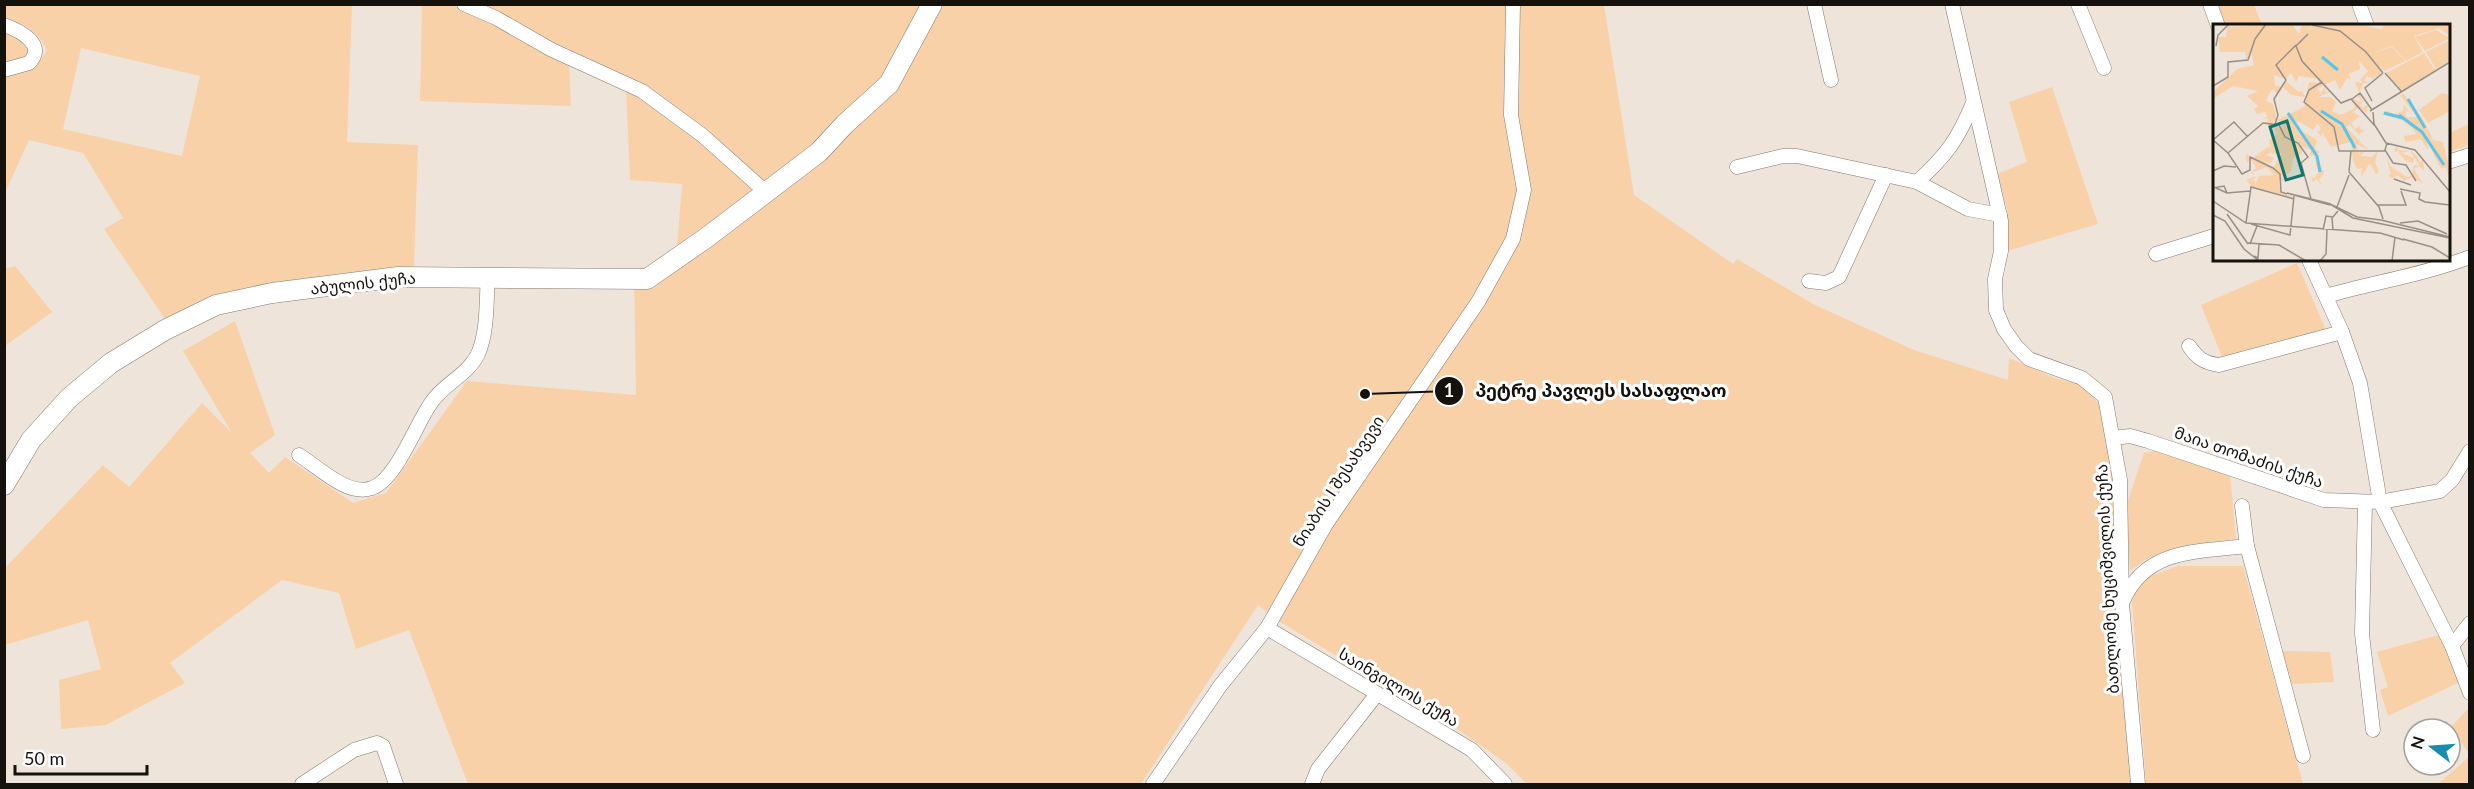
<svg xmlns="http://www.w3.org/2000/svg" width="2474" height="789" font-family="Lato,'Noto Sans Georgian',sans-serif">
<rect width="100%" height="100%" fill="#efe4d9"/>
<!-- green -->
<g fill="#f8d1a9" fill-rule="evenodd">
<path d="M5,5H352L347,142L418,145L414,266L302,280L165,319L104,229L123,218L83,153L29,140L5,193V75L34,67L47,51C39,31 24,24 5,17ZM81,48L200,76L182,156L63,129Z"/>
<polygon points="422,5 453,5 569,60 571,106 420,101"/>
<polygon points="482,5 1604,5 1634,195 1733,264 1737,259 1813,304 1914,350 2008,380 2009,358 2054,378 2086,386 2099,405 2113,479 2116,601 2132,784 1527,784 1506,763 1457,729 1282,623 1258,605 1141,784 468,784 409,630 356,649 339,593 282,580 170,663 185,683 106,725 61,729 59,680 101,669 88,620 5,645 4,569 103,465 129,487 202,403 232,433 183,351 235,321 275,435 250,453 269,473 285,457 353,503 386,493 467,381 636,395 634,271 651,265 677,247 682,184 630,180 626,88 654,105 755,188 759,175 643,85 529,33"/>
<polygon points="2217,5 2254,5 2262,25 2225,25"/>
<polygon points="4,27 29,42 31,55 4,67"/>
<polygon points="2052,87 2098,224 2007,251 2008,212 1997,174 2027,162 2009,102"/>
<polygon points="2469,124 2469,145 2449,152 2449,133"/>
<polygon points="2297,263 2326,330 2222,357 2201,305"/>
<polygon points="15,266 52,312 5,346 5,269"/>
<path d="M2155,451L2166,452L2230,474L2236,539C2198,544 2160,545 2130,571L2126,506L2144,453Z"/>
<polygon points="2178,566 2243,566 2303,784 2146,784 2132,602 2140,580"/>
<polygon points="2442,634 2460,682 2388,716 2380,690 2388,687 2377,652"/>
<polygon points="2282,651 2330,652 2334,682 2292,684"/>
<polygon points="2468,709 2470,712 2469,753 2450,728"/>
<polygon points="2469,757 2469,784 2438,784"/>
</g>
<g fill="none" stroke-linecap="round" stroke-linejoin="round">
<defs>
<g id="street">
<polyline points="464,4 496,18 552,50 642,91 702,135 767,193"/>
<polyline points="1814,4 1831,80"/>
<polyline points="1952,4 2001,221 2001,251 1995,279 1996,310 2004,329 2016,346 2029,359 2082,378 2105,397 2120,480 2122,604 2138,784"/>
<polyline points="2078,4 2104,68"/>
<polyline points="2210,4 2218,26"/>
<polyline points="2359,4 2367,26"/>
<path d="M4,25C21,31 47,45 29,63L4,70"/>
<polyline points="2448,162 2470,155"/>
<polyline points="1737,167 1783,156 1797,156 1917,182 1968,209 2000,215"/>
<path d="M1917,182C1947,155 1958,139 1973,103"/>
<polyline points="2156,254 2214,236"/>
<polyline points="2309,260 2342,332 2360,383 2380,502 2440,491 2452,480 2470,451"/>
<polyline points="1809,281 1826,283 1839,277 1886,175"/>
<path d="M2326,296C2374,282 2423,275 2470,257"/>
<path d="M2189,346C2197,358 2204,363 2219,365L2342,332"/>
<polyline points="2113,438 2130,436 2148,441 2324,500 2380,502 2452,646 2470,693"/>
<path d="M299,455C318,467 348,497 372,488C396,480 416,424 431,403C444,383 467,376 478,354C488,331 486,301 488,277"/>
<polyline points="2365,503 2362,634 2373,730"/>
<polyline points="2242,506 2247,546 2303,756"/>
<path d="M2123,601C2146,548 2198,552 2247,546"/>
<polyline points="1267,628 1472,750 1505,784"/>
<polyline points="2452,646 2470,623"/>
<polyline points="302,784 354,750 377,743 383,746 396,784"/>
<polyline points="1153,784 1220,686 1267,628 1326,524 1478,302 1513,239 1524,190 1511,115 1513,4"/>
<polyline points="1312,784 1318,769 1377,694"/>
</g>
<polyline id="secondary" points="4,485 31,440 69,398 111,363 165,330 216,305 272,293 398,277 647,279 706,238 819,152 845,124 889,84 932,4"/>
</defs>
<!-- street casing -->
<use href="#street" stroke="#837970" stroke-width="15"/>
<!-- secondary casing -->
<use href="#secondary" stroke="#837970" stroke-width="21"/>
<!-- street -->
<use href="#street" stroke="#fff" stroke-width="14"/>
<!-- secondary -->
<use href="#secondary" stroke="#fff" stroke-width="20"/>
</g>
<g text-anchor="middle" stroke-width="6" stroke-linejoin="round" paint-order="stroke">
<!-- street labels -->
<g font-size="16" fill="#15120e" stroke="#fff">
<text transform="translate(363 283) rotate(-6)" y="6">აბულის ქუჩა</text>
<text transform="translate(2249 457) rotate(19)" y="6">მაია თომაძის ქუჩა</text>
<text transform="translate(1338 481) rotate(-57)" y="6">ნიაბის I შესახვევი</text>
<text transform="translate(2107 579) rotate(-93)" y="6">ბათლომე ხუციშვილის ქუჩა</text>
<text transform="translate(1399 687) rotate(31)" y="6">საინგილოს ქუჩა</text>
</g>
</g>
<!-- overview -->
<g transform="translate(2213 24)">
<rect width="237" height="237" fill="#efe4d9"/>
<path d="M79,0L86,10L89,0H99L93,12L100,0L150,1L168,5L172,0H237V12L226,4L201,12L210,28L193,37L179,22L156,30L179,23L192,37L172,47L165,42L169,49L160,55L154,52L151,57L158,58L151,59L146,68L142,58L150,59L147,56L155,47L146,37L147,45L136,50L138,56L134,54L127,66L122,56L105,64L107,70L113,62L112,68L119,67L105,73H118L123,78L119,87L127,91L142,84L140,74L148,79L146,76L149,73L144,74L146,70L151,74L147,77L151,76L147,81L150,84L156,79L153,89L146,83L140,88L147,92L138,99L142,105L149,100L146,104L152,107L146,110L150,115L137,101L133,103L155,126L143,120L146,129L153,126L147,132L159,133L165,127L162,138L166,148L163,150L157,139L148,153L149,144L144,145L140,137L138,118L118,123L109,108V113L104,108L108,106L105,99L100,106L85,97L82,103L104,116L102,125L107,128L103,130L111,149L106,156L110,162L103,155L100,158L98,153L102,154L105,148L103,138L101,131L96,132L98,126L89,123V130L80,134L78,148L68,153L76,154L69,157L67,153L66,161L69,170L89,173L77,171L81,174L50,167L39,163L33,156L43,152L38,158L42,156V161L46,152L61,151L54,143L36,150L43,144L38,135L34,139L33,132L35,129V133L40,134L56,122L59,128L53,131L61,134L57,140L50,137L60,144L69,129L59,130L56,117L63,110L60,101L67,104L71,99L62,96L56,102L51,99L55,98L54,94L49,96L54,92L52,88L44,90L41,85L45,82L34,72L45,67L20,62L0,75L2,66L24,45L41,41L38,27L33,37L32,28H7L5,13H13L14,3ZM78,49L83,58L86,52L105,55L106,59L96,58L91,83L64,96L60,80L53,77L57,68L61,65L64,71L70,63L78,71L92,73L89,66L86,68L73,57L67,63L62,61L61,51L73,55ZM223,6L237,14L212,27L202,13ZM237,16V36L223,45L213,28ZM211,29L222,46L189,67L173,49ZM229,69L237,71V87L215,99L206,86ZM191,70L210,95L220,116L230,118L237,147V156L233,143L229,145L226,141L214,116L215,126L208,115L192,118L191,112L203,110L200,105L189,96L168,90L174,87L182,90L190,87L191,81L199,91L193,86V93H204L187,71ZM183,122L186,126L198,127L205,133L206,138L210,136L211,147L206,142L201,145L210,160L200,153L191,157L184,151L181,155L175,152L178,150L173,133L178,143L194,153L199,152L201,141L207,142L197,127L188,129L201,134L200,139L193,137L186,129V127L181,128Z" fill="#f8d1a9" fill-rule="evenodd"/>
<path fill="none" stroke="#5ac5eb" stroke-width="3" d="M109,33L125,46M195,75L212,104M108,87L129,100L142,124M75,89L104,132L107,148M171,89L190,94M186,91L209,108L231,141"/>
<path fill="none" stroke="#989088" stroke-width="1.5" d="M99,1L127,7L153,28L170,49M95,10L83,22L89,37L128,79L138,75L162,102M3,22L5,11L16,0M172,49L188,67M109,58L96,66L91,78L121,103L126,127H173M0,62L15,53V38L35,36L42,15L53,0M139,75L147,69L159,86M159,77L152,64L170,49M157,87L237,38M160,88L161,100L173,119L202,126L237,168M62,100L65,91L61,75L73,56L63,41L83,21M0,116L15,129L29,150L37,146V133L60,144L67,150L68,168L74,170M0,116L21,98L35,113M174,119L172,126L180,139L193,141L203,157M15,129L50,99L66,101L72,113L85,119L95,133L88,139L98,175M0,147L11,142L23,143M136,148L166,183L170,195M136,148L138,127M181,155L198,161M0,164L11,162L14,169M3,164L14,169L37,167M187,165L207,169L206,175L212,178L237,181M0,177L33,199L167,209L191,216M117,181L74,169L118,180M164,181H193L188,167M124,183L136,151M14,190L35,220M0,191L12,197L31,225L46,237M33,199L38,163L81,175M187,199L205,197L234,210M38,200L77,211L81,172M110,206L113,192L120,193M120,206L119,194L125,187M237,213L168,196L144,193L117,180L140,194L237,214M190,215L219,223L237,234M35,219L66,221L93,237M37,220L44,202M41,232L45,234L46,220M107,237L113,230L114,206M179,237L182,213"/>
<path fill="#0f766e" fill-opacity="0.15" stroke="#0f766e" stroke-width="3" d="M74,97L90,151L73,156L57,103Z"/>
<rect width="237" height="237" fill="none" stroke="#15120e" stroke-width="3"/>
</g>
<!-- callouts -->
<path fill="none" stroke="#15120e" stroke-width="2" d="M1365 394L1449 391"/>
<g fill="#15120e" stroke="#fff" stroke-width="2">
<circle cx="1365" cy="394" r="6"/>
<circle cx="1449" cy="391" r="15"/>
</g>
<g font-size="18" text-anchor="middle" font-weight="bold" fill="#fff">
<text x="1449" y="397">1</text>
</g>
<g font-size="18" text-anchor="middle" font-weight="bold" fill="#15120e" stroke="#fff" stroke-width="6" stroke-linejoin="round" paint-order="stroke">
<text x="1601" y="397">პეტრე პავლეს სასაფლაო</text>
</g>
<!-- border -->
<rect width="2474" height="789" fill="none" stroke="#15120e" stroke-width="12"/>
<!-- north arrow -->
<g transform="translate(2432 747) rotate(287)"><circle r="28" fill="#ffffff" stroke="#a1a09f" stroke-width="1.5"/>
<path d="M0-4.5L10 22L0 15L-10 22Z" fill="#168daf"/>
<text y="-9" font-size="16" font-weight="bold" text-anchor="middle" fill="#15120e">N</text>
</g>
<!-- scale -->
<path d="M15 765v9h132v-9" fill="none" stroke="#15120e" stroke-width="3"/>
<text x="24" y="765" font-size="18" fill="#15120e" stroke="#ffffff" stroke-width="4.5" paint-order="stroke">50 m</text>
</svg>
